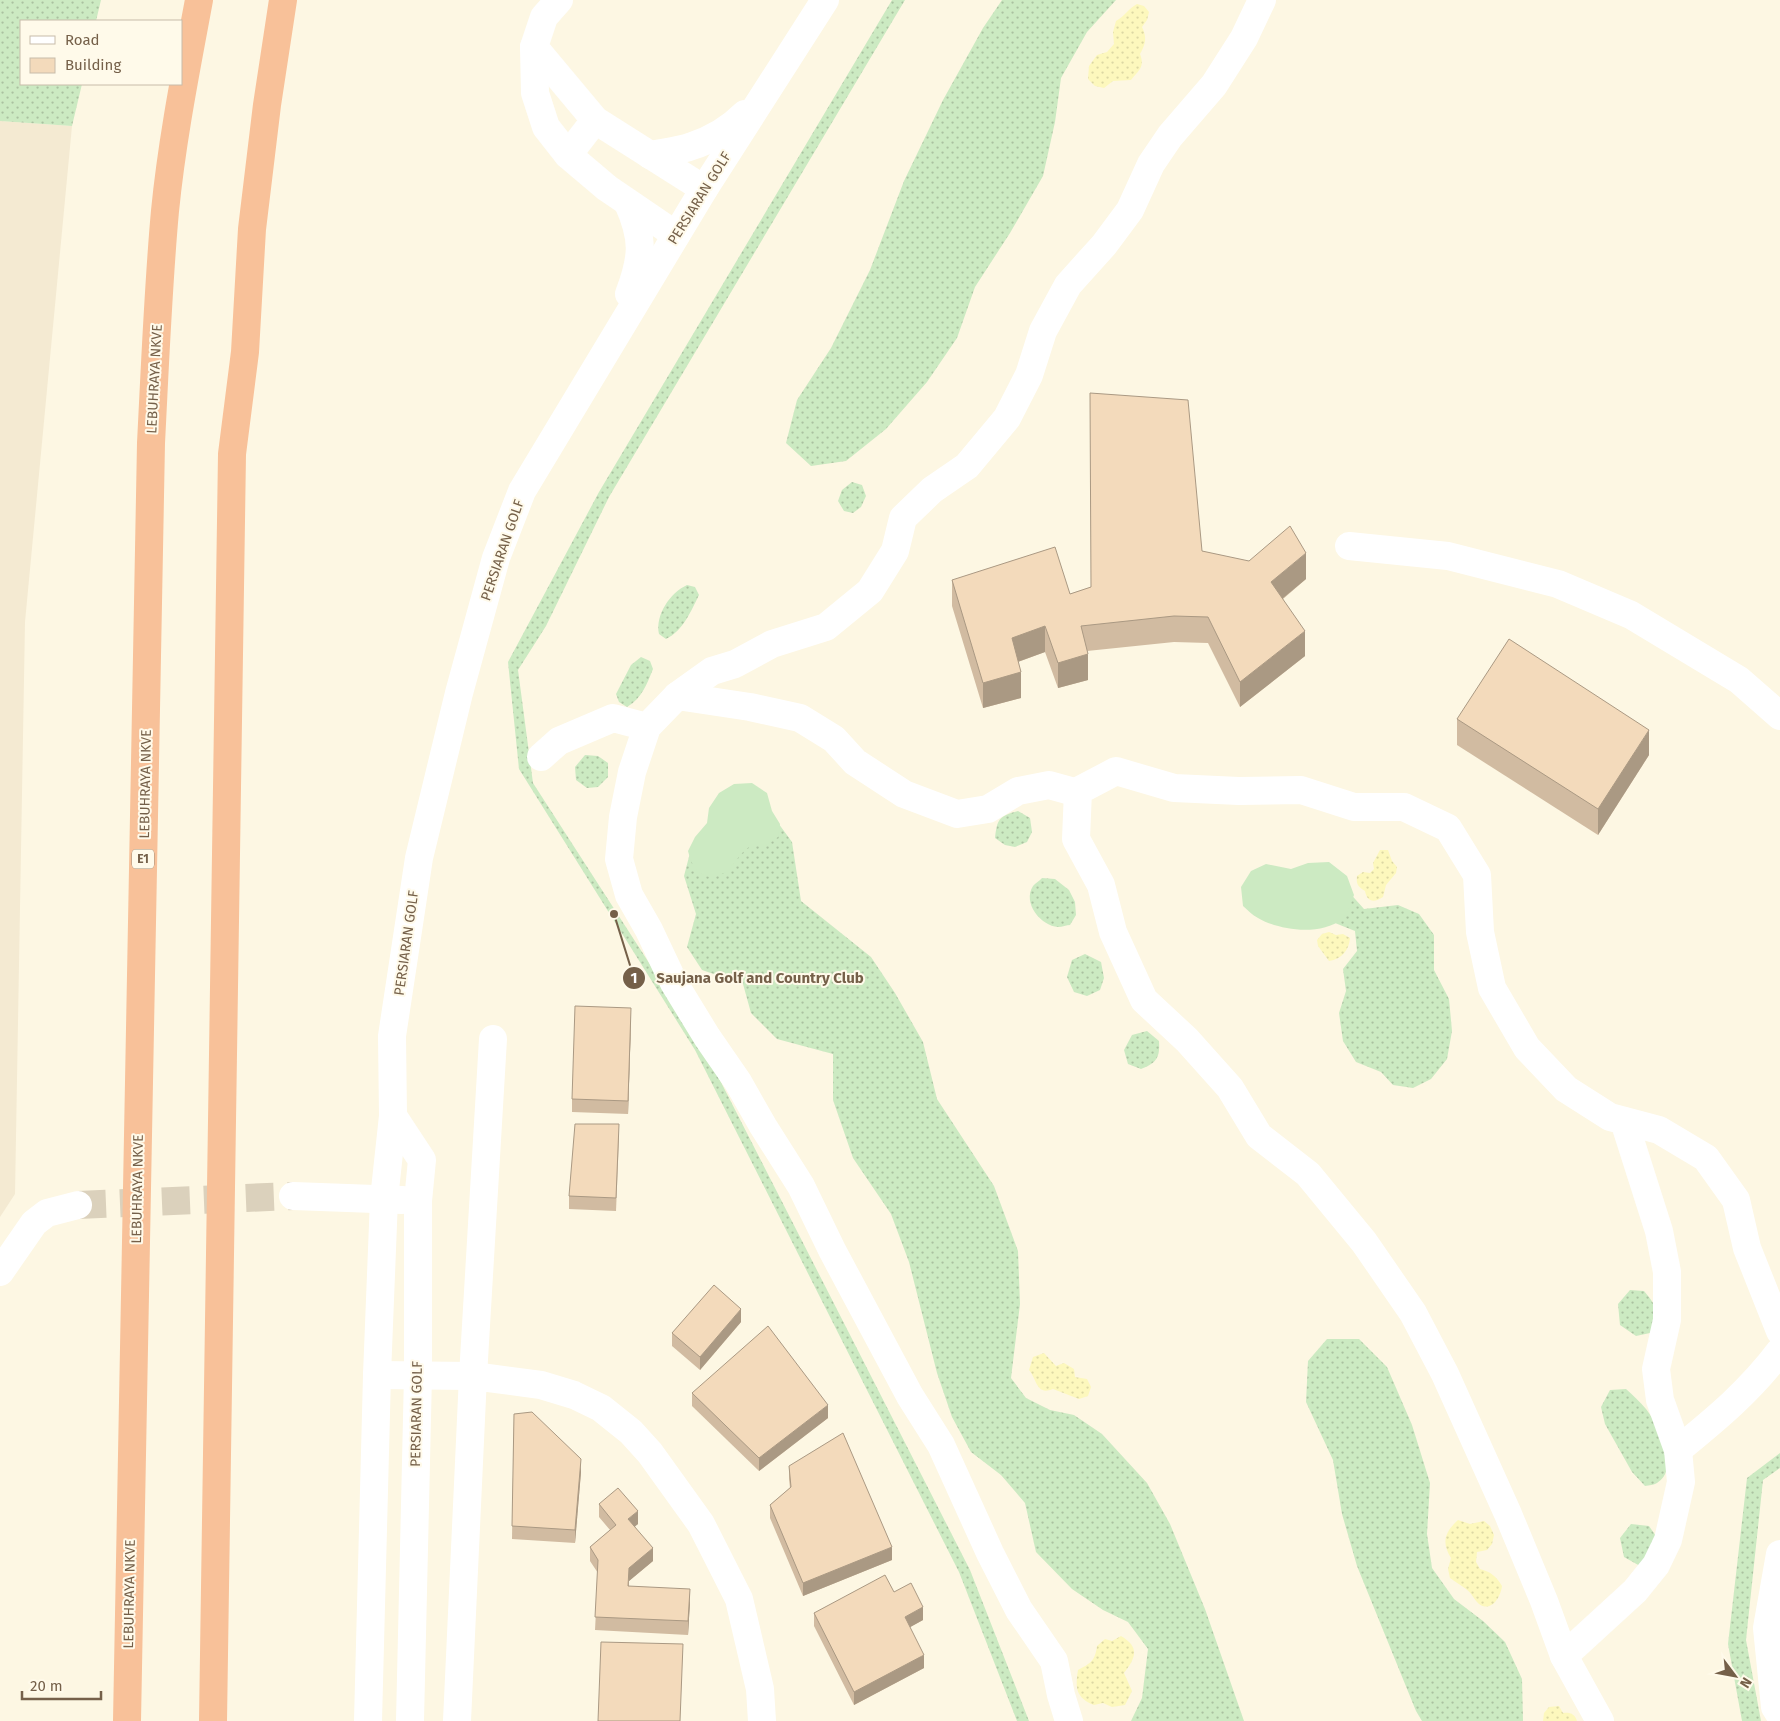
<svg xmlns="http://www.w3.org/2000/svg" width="1780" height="1721" font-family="'Fira Sans',sans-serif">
<defs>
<pattern id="grass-dots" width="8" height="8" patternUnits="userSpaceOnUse" patternTransform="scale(1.25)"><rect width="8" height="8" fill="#cceac2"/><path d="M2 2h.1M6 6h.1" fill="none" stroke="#aac1a0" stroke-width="1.8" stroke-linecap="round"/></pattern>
<pattern id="sand-dots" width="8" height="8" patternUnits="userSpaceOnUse" patternTransform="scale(1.25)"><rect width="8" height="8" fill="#fdf8bd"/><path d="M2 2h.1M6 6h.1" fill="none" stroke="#dcd7a4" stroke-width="1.8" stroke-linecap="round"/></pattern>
</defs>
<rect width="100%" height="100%" fill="#fdf7e3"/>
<!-- residential -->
<polygon fill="#f4ead2" points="0,121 72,126 25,622 15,1194 0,1217"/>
<!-- grass -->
<g fill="url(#grass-dots)">
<polygon points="0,0 101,0 96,21 21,21 21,84 82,84 72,126 0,121"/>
<polygon points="892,0 905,0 609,497 546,626 518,670 533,783 702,1045 970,1570 1029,1721 1017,1721 959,1572 695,1050 519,769 508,662 599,492"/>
<polygon points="1002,0 1116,0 1087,32 1061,78 1055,122 1043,176 1010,233 975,287 957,338 927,382 886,429 846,461 811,466 786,443 797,400 831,348 870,270 904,181 943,100 983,28"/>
<polygon points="852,482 862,485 866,496 861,507 853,513 844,511 838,501 842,490"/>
<path d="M687,585L695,587L699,595C691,611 683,631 666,639L659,634C655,615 670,593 687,585Z"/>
<path d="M641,657L650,661L653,669C647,684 642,698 627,707L619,702L616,694L631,665Z"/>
<polygon points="585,755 598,756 608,763 608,777 598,787 587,788 576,780 575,767"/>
<polygon points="765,805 792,842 801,901 871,957 895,993 923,1042 937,1099 994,1186 1018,1251 1020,1304 1011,1378 1026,1398 1050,1410 1074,1415 1102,1434 1147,1483 1170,1524 1205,1609 1244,1721 1131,1721 1142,1698 1148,1649 1128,1622 1103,1610 1072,1589 1036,1552 1025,1503 1001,1475 971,1452 952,1417 937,1373 909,1262 891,1214 853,1158 833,1100 833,1054 777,1039 751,1013 743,984 702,970 687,947 696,914 684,876 691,849"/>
<path d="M1018,811L1030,818L1032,832L1027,842L1015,847L1005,845L995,838C997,819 999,816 1018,811Z"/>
<path d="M1042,878L1055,879L1069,890L1075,902L1076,915L1070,925C1067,925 1062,927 1058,927C1041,926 1022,903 1033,886C1035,883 1040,881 1042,878Z"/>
<polygon points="1339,881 1364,909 1398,905 1419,914 1434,935 1434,970 1449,999 1452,1031 1447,1059 1431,1079 1413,1088 1393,1085 1381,1072 1356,1062 1343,1041 1339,1013 1346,991 1343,969 1357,951 1355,931 1325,919"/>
<polygon points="1085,954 1101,962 1104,978 1100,990 1087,996 1074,992 1067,977 1072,960"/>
<path d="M1147,1031L1159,1041C1160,1057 1157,1063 1141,1069L1128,1064L1124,1050L1132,1035Z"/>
<path d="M1630,1290L1644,1291C1659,1309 1659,1312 1650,1333L1636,1336L1620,1325L1618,1304Z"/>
<polygon points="1327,1339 1359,1339 1387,1367 1412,1425 1430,1483 1427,1534 1432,1568 1454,1599 1483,1621 1505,1642 1522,1679 1523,1721 1422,1721 1416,1711 1357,1566 1342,1514 1333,1460 1306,1402 1308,1361"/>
<path d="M1626,1389C1633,1395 1640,1402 1646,1409C1658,1424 1681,1469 1657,1483C1654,1485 1649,1485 1645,1486L1632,1472L1605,1424L1601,1407L1610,1390Z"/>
<polygon points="1780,1453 1780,1468 1763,1480 1746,1640 1761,1721 1742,1721 1728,1644 1747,1478"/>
<polygon points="1631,1524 1649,1526 1658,1539 1640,1566 1624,1557 1620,1538"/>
</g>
<!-- sand -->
<g fill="url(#sand-dots)">
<path d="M1137,4L1144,6L1149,12L1147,20L1142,27C1147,38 1146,43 1140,54C1145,67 1139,70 1131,80L1113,81L1104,88L1095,86L1088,79L1089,66L1097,55L1107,52L1114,44L1113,32L1116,21C1125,16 1128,9 1137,4Z"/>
<path d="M1380,850H1388L1392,861L1397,867L1396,873L1386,885L1383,897C1374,903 1367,902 1365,891C1358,887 1356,884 1357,876L1363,872L1370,873L1374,869L1373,863Z"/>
<path d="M1329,932L1336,935L1343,934L1350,938C1349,950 1342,959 1329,961L1318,946L1317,940L1322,934Z"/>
<path d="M1044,1353L1056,1366L1064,1363L1074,1369L1075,1377L1087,1379L1091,1387L1088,1396L1079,1399L1053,1389C1036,1396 1037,1379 1029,1370L1033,1357Z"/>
<path d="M1458,1520L1470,1524L1484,1521L1490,1526L1494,1535L1492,1544L1487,1550L1477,1552L1476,1562L1480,1569C1491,1572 1496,1576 1502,1586C1501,1596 1492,1613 1479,1604C1474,1600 1472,1593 1466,1589C1461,1585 1455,1582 1450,1578L1448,1569L1451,1558C1441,1542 1445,1532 1458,1520Z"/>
<path d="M1121,1636C1140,1647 1136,1658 1124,1673L1132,1691L1125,1705L1112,1707L1103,1703L1094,1705C1076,1698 1075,1688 1078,1670C1091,1663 1095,1661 1097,1646L1105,1639L1112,1641Z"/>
<path d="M1559,1706L1563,1713C1570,1712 1575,1714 1577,1721H1543L1544,1713L1549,1707Z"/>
</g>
<!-- pitch -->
<g fill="#cceac2">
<path d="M752,783L767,793L772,811L780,824L778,837L765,846H750L741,854L728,871L713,878C696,873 693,869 688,851L695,837L707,823L709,808L719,793L734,784Z"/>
<path d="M1329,862L1347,876L1354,895C1351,902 1348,915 1342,919C1321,936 1280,931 1258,918C1252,915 1248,910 1243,906L1241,887L1251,871L1266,864L1291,869L1308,863Z"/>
</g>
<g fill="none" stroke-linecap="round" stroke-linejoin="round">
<!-- minor-tunnel -->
<polyline stroke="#dbd1bc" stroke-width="28" stroke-dasharray="28 14" stroke-linecap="butt" points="78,1205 293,1196"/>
<!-- minor -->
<g stroke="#fff" stroke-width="28">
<polyline points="559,0 544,17 534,47 535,93 546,127 568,155 607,188 676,235"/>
<polyline points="534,47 595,120 704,189"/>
<polyline points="568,155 595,120"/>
<path d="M650,155C664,152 679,151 692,146C711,140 731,128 745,114"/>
<path d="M628,203C644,239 643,257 629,294"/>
<polyline points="1349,546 1448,556 1558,584 1631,615 1739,680 1780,716"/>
<polyline points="677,696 712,671 735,664 772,644 826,627 870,591 895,551 903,518 932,490 967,466 1007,418 1029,375 1043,331 1068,285 1104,245 1130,210 1151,164 1170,136 1214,85 1244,38 1262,0"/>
<polyline points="541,757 559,741 613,718 647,727"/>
<polyline points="393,1116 422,1160 418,1201 418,1375 410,1721"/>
<polyline points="293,1196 402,1200"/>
<polyline points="0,1272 34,1223 47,1213 78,1205"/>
<polyline points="377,1375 473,1376 541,1385 574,1395 601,1408 631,1432 650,1453 701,1524 739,1599 760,1689 762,1721"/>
<path d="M1678,1450C1716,1419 1750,1391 1780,1351"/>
<polyline points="1780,1554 1767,1628 1775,1707 1780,1715"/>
<polyline points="1564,1656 1635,1591 1656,1565 1668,1540 1681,1482 1678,1450 1660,1400 1656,1369 1667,1320 1667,1272 1659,1231 1624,1121"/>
<polyline points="368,1721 377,1375 384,1199 393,1116 392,1036 419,858 459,693 496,558 522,491 704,189 825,0"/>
<polyline points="457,1721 473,1376 493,1039"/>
<polyline points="1069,1721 1061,1695 1054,1661 1019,1610 990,1553 941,1445 910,1396 832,1250 801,1186 763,1126 738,1082 707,1037 674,983 649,930 629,895 619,859 623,817 632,772 647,727 677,696 750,707 800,718 834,739 855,762 904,794 957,814 988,809 1018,791 1049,785 1078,793"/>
<polyline points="1600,1721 1564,1656 1544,1601 1508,1514 1445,1374 1413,1313 1364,1242 1308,1174 1259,1136 1230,1088 1187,1040 1144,1000 1113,932 1101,885 1076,839 1078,791 1116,771 1174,788 1239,791 1301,790 1354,807 1404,807 1448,828 1477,875 1480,932 1492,988 1527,1048 1566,1089 1610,1117 1659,1130 1706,1158 1736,1200 1747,1248 1780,1331"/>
</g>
<!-- highway -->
<g stroke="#f8c199" stroke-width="28">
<path d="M127,1721L151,443C155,366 158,288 165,211C172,140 186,70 199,0"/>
<polyline points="213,1721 232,454 245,352 252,229 267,105 283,0"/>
</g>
</g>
<!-- wall -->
<g fill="#d1bba1">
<polygon points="1202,551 1306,579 1283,599 1305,656 1240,707 1208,643 1174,642 1087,651 1088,680 1058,688 1045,652 1018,662 1021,698 983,708 952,606 952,580 1070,594"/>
<polygon points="1457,719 1649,755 1598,835 1457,745"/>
<polygon points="631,1021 628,1114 572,1112 572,1099"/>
<polygon points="619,1137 616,1211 569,1209 569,1196"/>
<polygon points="741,1322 700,1370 672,1346 672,1333"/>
<polygon points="692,1393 828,1418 759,1471 692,1406"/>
<polygon points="514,1414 581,1472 575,1543 512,1539"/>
<polygon points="789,1466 892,1560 803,1596 770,1518 770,1505 790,1488 789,1479"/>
<polygon points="599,1504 638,1524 635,1526 653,1561 629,1581 629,1586 690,1602 688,1635 595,1630 598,1573 590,1561 590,1547 610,1530 599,1517"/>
<polygon points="894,1592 923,1620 910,1627 924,1668 854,1705 814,1626 814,1613"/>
</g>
<!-- shaded-wall -->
<g fill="#aa9983">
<polygon points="1306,553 1306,579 1271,608 1271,582"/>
<polygon points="1045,626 1045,652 1012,664 1012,638"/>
<polygon points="1305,631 1305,656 1240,707 1240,682"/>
<polygon points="1088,654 1088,680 1058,688 1058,663"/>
<polygon points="1021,672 1021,698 983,708 983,683"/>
<polygon points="1649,730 1649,755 1598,835 1598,809"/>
<polygon points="631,1008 631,1021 628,1114 628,1101"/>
<polygon points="741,1309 741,1322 700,1370 700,1357"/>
<polygon points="828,1405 828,1418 759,1471 759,1458"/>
<polygon points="581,1459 581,1472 575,1543 575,1530"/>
<polygon points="638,1511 638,1524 628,1532 628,1519"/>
<polygon points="892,1547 892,1560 803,1596 803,1583"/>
<polygon points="653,1548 653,1561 629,1581 628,1599 629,1568"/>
<polygon points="690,1589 690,1602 688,1635 688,1621"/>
<polygon points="923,1607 923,1620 905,1630 905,1617"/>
<polygon points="924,1655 924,1668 854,1705 854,1692"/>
</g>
<!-- building -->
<g fill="#f3dabb" stroke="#aa9983">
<polygon points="1090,393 1188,400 1202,551 1249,561 1290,526 1306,553 1271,582 1305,631 1240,682 1208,617 1174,616 1081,626 1088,654 1058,663 1045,626 1012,638 1021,672 983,683 952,580 1055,547 1070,594 1091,587"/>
<polygon points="1509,639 1649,730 1598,809 1457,719"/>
<polygon points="575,1006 631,1008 628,1101 572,1099"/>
<polygon points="575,1124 619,1124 616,1198 569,1196"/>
<polygon points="714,1285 741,1309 700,1357 672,1333"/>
<polygon points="768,1326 828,1405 759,1458 692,1393"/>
<polygon points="532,1412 581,1459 575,1530 512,1526 514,1414"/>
<polygon points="843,1433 892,1547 803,1583 770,1505 791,1487 789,1466"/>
<polygon points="618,1488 638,1511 628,1519 653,1548 629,1568 628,1586 690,1589 688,1621 595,1617 598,1560 590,1547 616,1525 599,1504"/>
<polygon points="885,1575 894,1592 911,1583 923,1607 905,1617 924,1655 854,1692 814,1613"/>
<polygon points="601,1642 683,1644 680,1721 598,1721"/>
</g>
<g text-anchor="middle" stroke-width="4" stroke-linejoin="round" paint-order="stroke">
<!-- shield labels -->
<rect fill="#fffaea" stroke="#9e8e79" stroke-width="1" x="132" y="849.5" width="22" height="19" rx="4"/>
<g font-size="12" font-weight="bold" fill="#756049">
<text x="143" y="863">E1</text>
</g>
<!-- street labels -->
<g font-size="14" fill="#756049" stroke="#fffaea">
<text transform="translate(699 198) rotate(-58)" y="5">PERSIARAN GOLF</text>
<text transform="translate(154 379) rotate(-87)" y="5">LEBUHRAYA NKVE</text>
<text transform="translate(502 550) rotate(-71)" y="5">PERSIARAN GOLF</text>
<text transform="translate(145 784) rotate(-89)" y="5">LEBUHRAYA NKVE</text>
<text transform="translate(406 943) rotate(-82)" y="5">PERSIARAN GOLF</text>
<text transform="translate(137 1189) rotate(-89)" y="5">LEBUHRAYA NKVE</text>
<text transform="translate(416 1414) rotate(-89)" y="5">PERSIARAN GOLF</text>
<text transform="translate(129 1594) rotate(-89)" y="5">LEBUHRAYA NKVE</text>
</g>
</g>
<!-- callouts -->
<path fill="none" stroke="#756049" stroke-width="2" d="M614 914L634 978"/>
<g fill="#756049" stroke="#fffaea" stroke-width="2">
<circle cx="614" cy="914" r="5"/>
<circle cx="634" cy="978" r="12"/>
</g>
<g font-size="15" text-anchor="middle" font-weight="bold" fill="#fff">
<text x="634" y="983">1</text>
</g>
<g font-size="15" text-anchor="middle" font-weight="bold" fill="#756049" stroke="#fffaea" stroke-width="4" stroke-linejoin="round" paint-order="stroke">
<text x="760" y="983">Saujana Golf and Country Club</text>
</g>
<!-- legend -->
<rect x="20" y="20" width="162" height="65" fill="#fffaea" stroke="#c8bcaa"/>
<rect x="30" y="36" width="25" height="8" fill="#ffffff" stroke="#c8bcaa"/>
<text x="65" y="45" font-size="15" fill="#756049">Road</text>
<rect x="30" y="58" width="25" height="15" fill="#f3dabb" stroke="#c8bcaa"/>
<text x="65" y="70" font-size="15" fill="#756049">Building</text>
<!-- north arrow -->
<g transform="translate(1735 1676) rotate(122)" stroke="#fffaea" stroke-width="4" paint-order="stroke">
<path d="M0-4L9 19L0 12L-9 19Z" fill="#756049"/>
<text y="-8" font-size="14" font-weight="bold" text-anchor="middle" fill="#756049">N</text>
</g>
<!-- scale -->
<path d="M22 1691v8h79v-8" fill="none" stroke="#756049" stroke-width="2.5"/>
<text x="30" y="1691" font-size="15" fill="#756049" stroke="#fffaea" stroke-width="4" paint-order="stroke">20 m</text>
</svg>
